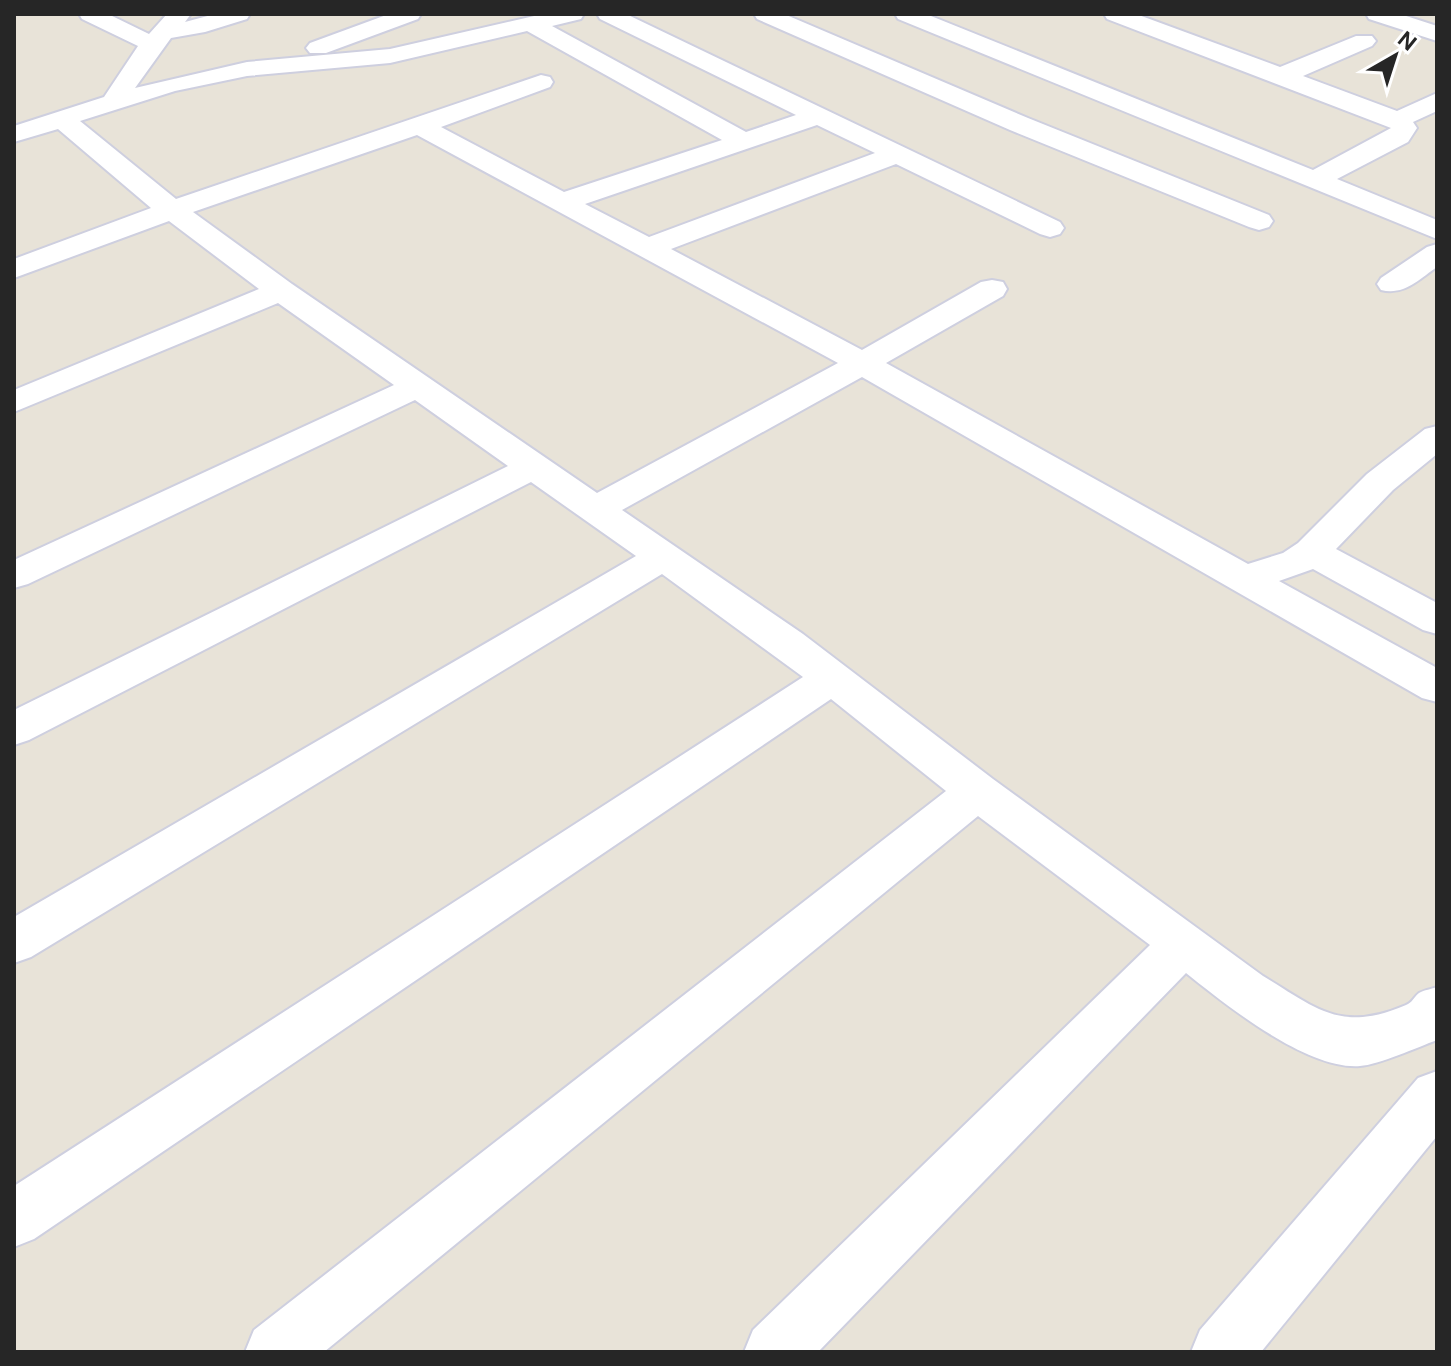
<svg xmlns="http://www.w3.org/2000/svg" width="1451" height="1366" font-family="'DM Sans',sans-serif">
<rect width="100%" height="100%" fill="#e8e3d8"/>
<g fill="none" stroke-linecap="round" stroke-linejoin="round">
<defs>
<g id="minor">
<path d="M79,14H108L149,34L167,14H191L185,22L215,14H250L247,19L205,32L171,38L135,88L247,62L390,49L543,14H584L581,19L552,26L746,132L796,115L600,19L597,14H626L1060,222L1064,228L1060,234L1050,237L1040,234L896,164L671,249L862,350L981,282L992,280L1003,282L1007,289L1003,296L886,363L1248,564L1283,553L1298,543L1367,474L1425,429L1437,426V454L1393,490L1336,549L1437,603V634L1423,630L1313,569L1279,581L1437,668V702L1422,698L862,377L622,510L803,634L993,779L1263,976C1317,1009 1341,1033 1406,1005C1412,1003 1414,997 1419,993C1424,990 1432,989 1437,987V1040C1418,1047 1378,1065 1360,1066C1307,1070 1226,1005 1186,973L818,1352H744L753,1330L1150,945L978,816L324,1352H245L254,1330L946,791L831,699L34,1239L14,1247V1186L803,677L662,574L31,957L14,963V917L636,556L531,482L29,740L14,745V710L508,466L415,400L28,584L14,588V560L394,385L278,303L14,412V390L259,289L169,221L14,278V259L151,208L58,129L14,142V126L104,97L138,46L82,19ZM527,31L722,140L564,192L441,127L550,87L553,82L550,77L541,75L176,199L80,121L175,91L247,76L390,63ZM817,125L875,153L649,237L585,204ZM417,135L838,363L597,493L292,284L193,212Z"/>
<polygon points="389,14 421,14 418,19 326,53 310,53 306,48 310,43"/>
<polygon points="754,14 784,14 1028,118 1269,215 1273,221 1269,227 1259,230 1249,227 1010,130 757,19"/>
<polygon points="895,14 926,14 1313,170 1391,128 1107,19 1104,14 1136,14 1280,67 1356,36 1372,36 1376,41 1372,46 1303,76 1397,111 1437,93 1437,111 1413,122 1417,128 1408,142 1337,179 1437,220 1437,239 898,19"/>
<polygon points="1366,14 1400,14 1437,26 1437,41 1369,19"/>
<path d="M1437,244V267C1419,279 1404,296 1381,290L1377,284L1381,278L1427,247Z"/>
<polygon points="1437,1071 1437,1136 1261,1352 1191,1352 1200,1330 1418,1078"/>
</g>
</defs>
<!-- minor casing -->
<use href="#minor" stroke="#cecfdf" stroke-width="4"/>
<!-- minor -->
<use href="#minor" fill="#fff" fill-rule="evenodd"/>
</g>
<!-- border -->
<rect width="1451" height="1366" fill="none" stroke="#262626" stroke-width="32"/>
<!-- north arrow -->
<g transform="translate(1395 56) rotate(39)" stroke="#ffffff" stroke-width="6" paint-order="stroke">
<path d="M0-6L14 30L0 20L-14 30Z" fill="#262626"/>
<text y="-12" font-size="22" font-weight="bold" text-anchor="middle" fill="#262626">N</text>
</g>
</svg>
